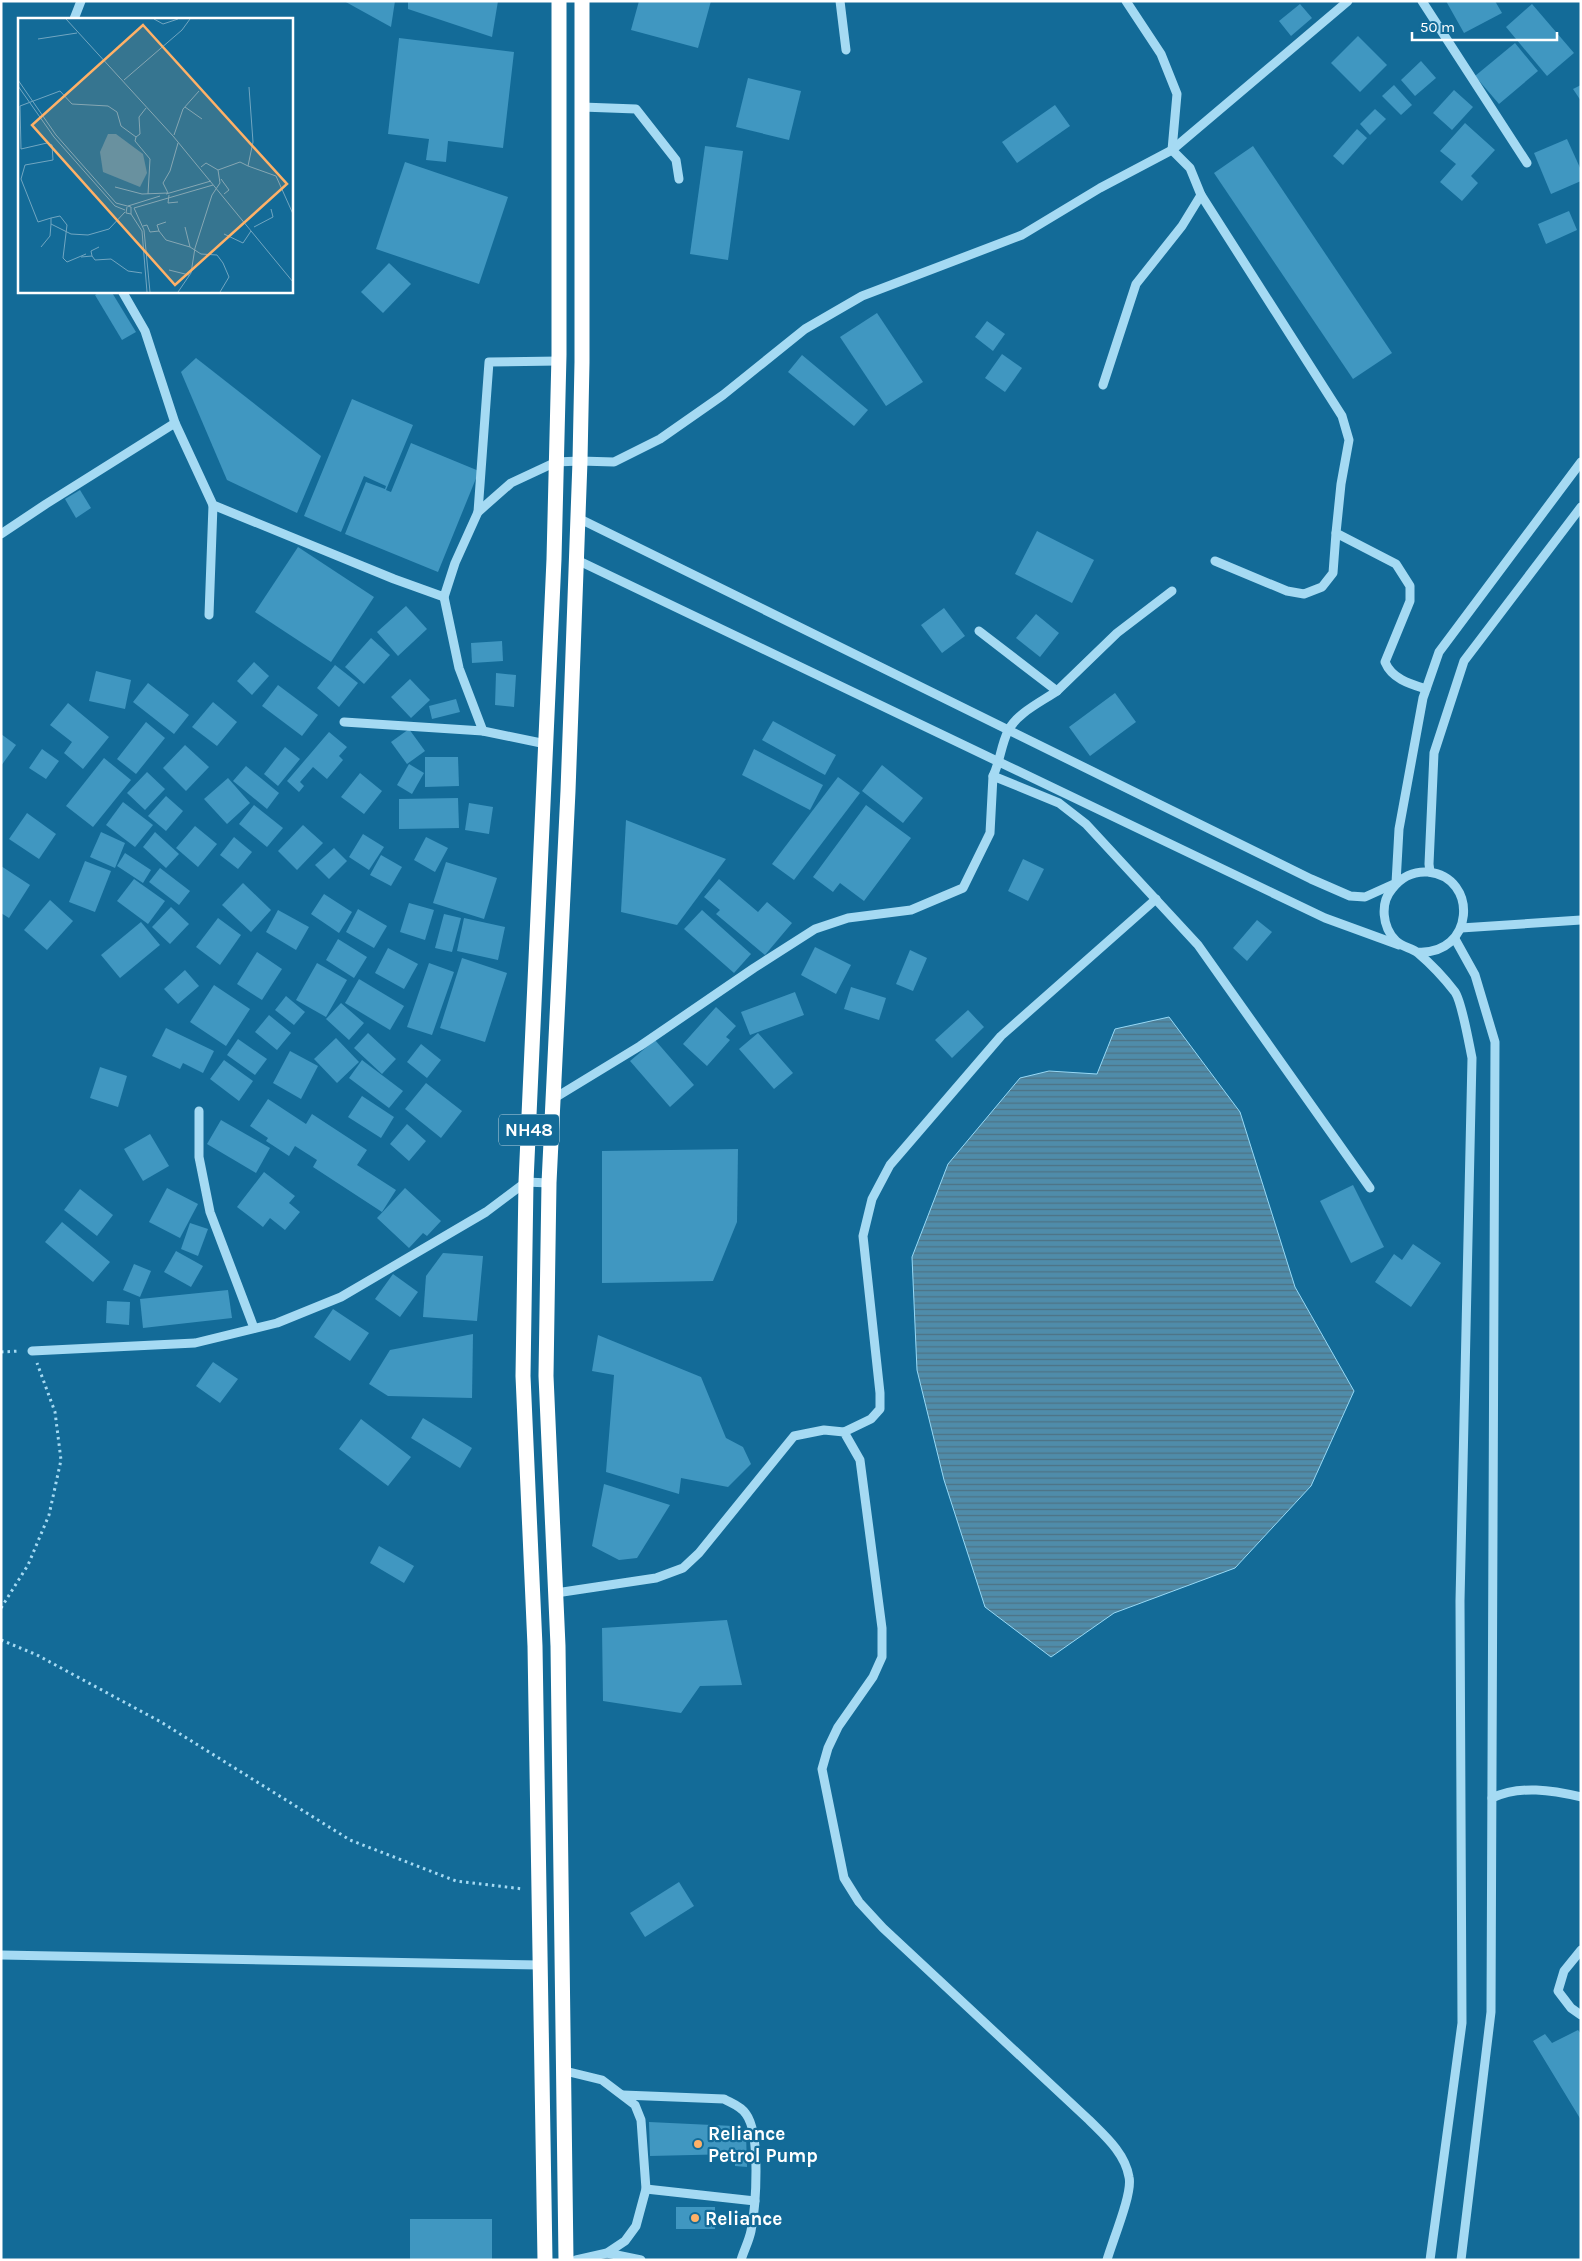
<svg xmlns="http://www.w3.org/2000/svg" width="1582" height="2261" font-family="Karla,sans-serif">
<defs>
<pattern id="water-rules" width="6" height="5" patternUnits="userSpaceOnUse" patternTransform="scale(1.25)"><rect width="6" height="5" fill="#4f8caa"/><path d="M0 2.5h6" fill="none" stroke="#4e7284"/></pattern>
</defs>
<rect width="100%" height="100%" fill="#136b98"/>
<!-- water -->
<polygon fill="url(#water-rules)" stroke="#97d9f6" points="1169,1017 1240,1112 1295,1287 1354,1391 1311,1486 1235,1568 1114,1613 1051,1657 985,1607 944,1480 917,1370 912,1257 948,1164 1020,1078 1049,1071 1097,1074 1115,1029"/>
<!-- building -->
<g fill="#4097c1">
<polygon points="344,1 395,1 391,27"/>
<polygon points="408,1 498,1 492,37 408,9"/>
<polygon points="639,1 711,1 698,48 631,30"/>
<polygon points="1446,1 1495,1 1502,13 1464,33"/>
<polygon points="1300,4 1312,18 1291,36 1279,21"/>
<polygon points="1532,4 1574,53 1547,76 1506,27"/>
<polygon points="1358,36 1387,65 1360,92 1331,63"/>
<polygon points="399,38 514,52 503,148 448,141 446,162 426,160 429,139 388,134"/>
<polygon points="1515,43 1538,71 1499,104 1475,76"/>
<polygon points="1421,61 1436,78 1415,96 1401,80"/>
<polygon points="748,78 801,91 789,140 736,127"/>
<polygon points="1394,85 1412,105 1401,115 1382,96"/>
<polygon points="1581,85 1581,101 1573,89"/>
<polygon points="1454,90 1473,107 1452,130 1433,113"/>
<polygon points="1055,105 1070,126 1017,163 1002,142"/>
<polygon points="1375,109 1386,119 1370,135 1360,124"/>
<polygon points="1465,123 1495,150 1471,176 1478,183 1462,201 1440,182 1456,164 1440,151"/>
<polygon points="1357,129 1367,138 1343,165 1333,156"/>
<polygon points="1567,139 1581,170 1581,181 1551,194 1534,153"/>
<polygon points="705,146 743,151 728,260 690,254"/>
<polygon points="1253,146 1392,353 1353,379 1214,173"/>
<polygon points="405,162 508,197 479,284 376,249"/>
<polygon points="1569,211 1577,230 1546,244 1538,224"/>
<polygon points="389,263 411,284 383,313 361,292"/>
<polygon points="101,291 111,291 136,332 122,340 95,295"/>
<polygon points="877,313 923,382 886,406 840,337"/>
<polygon points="987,321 1005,334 993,351 975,337"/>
<polygon points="1002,354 1022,368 1005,392 985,378"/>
<polygon points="802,355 868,410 854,426 788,372"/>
<polygon points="196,358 321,456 297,513 227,480 181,372"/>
<polygon points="352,399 413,425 386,490 391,492 411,443 479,471 438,572 345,534 366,482 385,489 386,486 364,476 341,532 304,516"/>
<polygon points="80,490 91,508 76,518 65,499"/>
<polygon points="1037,531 1094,560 1072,603 1015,574"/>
<polygon points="298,547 374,597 331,662 255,612"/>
<polygon points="406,606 427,629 398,656 377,632"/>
<polygon points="944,608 965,636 942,653 921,625"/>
<polygon points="1036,614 1059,633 1040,657 1016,638"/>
<polygon points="371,638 390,655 364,684 345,667"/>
<polygon points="502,641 503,661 472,663 471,643"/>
<polygon points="254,662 269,676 252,695 237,681"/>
<polygon points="335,665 358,683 339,707 317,688"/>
<polygon points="96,671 131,680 125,709 89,701"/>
<polygon points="496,673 516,675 514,707 495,705"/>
<polygon points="410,679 430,700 411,718 391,697"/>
<polygon points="148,683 189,715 174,734 133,702"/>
<polygon points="278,685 318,715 302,736 262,706"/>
<polygon points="1115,693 1136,722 1090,756 1069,727"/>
<polygon points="456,699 460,712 432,719 429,706"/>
<polygon points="213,702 237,722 217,746 192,727"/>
<polygon points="68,703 109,737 83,769 64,753 72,742 50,725"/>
<polygon points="773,721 836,755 825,775 762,740"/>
<polygon points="146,722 165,738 136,774 117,759"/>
<polygon points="409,729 425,751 407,764 391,742"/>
<polygon points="329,732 347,747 339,756 343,760 327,779 313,767 300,782 304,786 299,792 287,781"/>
<polygon points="1,734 16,745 1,766"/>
<polygon points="185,745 209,767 186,791 163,768"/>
<polygon points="285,747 300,759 278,786 264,774"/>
<polygon points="42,749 59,761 46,779 29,768"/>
<polygon points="754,749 823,785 810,810 742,775"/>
<polygon points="425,757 458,757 459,786 425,787"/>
<polygon points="104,758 131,780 93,827 66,806"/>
<polygon points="409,764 424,773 412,794 397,785"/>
<polygon points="882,765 923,798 903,823 862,791"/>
<polygon points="246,766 279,793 267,809 233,781"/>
<polygon points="147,772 165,789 145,810 127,793"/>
<polygon points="360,773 382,791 364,814 341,797"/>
<polygon points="838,777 860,793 794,880 772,864"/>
<polygon points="228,778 250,803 227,824 204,799"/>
<polygon points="166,796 183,811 166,831 148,816"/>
<polygon points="458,798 459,828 399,829 399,799"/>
<polygon points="123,802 153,825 135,847 106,825"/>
<polygon points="469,803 493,807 489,834 465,830"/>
<polygon points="254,805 283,828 267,847 239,824"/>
<polygon points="866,805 911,838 864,901 840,883 833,892 813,877"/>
<polygon points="27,813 56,834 39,859 9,839"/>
<polygon points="626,820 726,859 677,925 621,912"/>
<polygon points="303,825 323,843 297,870 278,851"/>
<polygon points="195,826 217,844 198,867 176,848"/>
<polygon points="101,832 125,843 115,868 90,857"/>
<polygon points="155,832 179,854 166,868 143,847"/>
<polygon points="363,834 384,847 369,870 349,857"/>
<polygon points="234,837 252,852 238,869 220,855"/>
<polygon points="426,837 448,848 435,872 414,860"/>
<polygon points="334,848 347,861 329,879 315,865"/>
<polygon points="125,853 151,870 143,883 117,866"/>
<polygon points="381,855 402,867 391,886 370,875"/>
<polygon points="1023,859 1044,869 1028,901 1008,891"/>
<polygon points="85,861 111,871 95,912 69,902"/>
<polygon points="446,862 497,878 484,919 433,903"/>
<polygon points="1,866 30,885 9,918 1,913"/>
<polygon points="160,868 190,891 179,905 149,882"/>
<polygon points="134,879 165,901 148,924 117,901"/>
<polygon points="719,879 758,912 767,902 792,923 765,955 716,914 720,910 704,897"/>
<polygon points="243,883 271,910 251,932 222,905"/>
<polygon points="324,894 352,912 339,933 311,914"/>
<polygon points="50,900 73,921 47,950 24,930"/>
<polygon points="409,903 434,910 425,940 400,932"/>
<polygon points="171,907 189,924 170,944 152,927"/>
<polygon points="358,909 387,926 374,948 346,932"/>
<polygon points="278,910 309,927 296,950 266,932"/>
<polygon points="702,910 751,954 734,973 684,929"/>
<polygon points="444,914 461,918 452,952 435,948"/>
<polygon points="218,918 241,935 220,965 196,947"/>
<polygon points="464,918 505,927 498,960 457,951"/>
<polygon points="1257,920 1272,932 1247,961 1233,948"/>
<polygon points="141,922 160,945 120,978 101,955"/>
<polygon points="338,939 367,957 354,978 326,960"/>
<polygon points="815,947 851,965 836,994 801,975"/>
<polygon points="388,948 418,964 404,989 375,973"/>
<polygon points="910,950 927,958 913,991 896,984"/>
<polygon points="257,952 282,969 262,1000 237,984"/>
<polygon points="462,958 507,973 485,1042 440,1028"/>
<polygon points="317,963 347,980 326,1017 296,1000"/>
<polygon points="429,963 454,972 432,1035 407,1027"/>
<polygon points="185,970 199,986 178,1004 164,989"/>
<polygon points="359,979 404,1006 390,1030 345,1003"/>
<polygon points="214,985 250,1009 226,1046 190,1022"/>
<polygon points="851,987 886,998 879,1020 844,1009"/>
<polygon points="795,992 804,1015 750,1035 741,1012"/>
<polygon points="286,996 305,1012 294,1025 275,1010"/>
<polygon points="341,1003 364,1023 349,1040 326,1019"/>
<polygon points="716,1007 736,1026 726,1037 730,1040 707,1066 683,1044"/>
<polygon points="968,1010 984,1027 952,1058 935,1040"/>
<polygon points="269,1015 291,1033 277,1050 255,1032"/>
<polygon points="166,1028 214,1051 203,1073 183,1063 180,1069 152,1056"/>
<polygon points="368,1033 396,1059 382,1074 354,1048"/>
<polygon points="758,1033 793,1073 774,1089 739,1049"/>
<polygon points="336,1038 359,1062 337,1083 314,1059"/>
<polygon points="238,1039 267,1059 255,1075 227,1055"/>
<polygon points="655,1040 694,1085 670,1107 630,1061"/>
<polygon points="421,1044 441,1060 427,1078 407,1062"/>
<polygon points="290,1051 318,1066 301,1099 273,1083"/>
<polygon points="224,1060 253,1081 239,1101 210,1079"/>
<polygon points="362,1060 403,1091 389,1108 349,1078"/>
<polygon points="100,1067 127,1076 118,1107 90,1098"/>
<polygon points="426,1083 462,1111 441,1138 405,1109"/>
<polygon points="362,1096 394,1117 381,1138 348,1117"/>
<polygon points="268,1099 306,1124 312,1114 367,1150 357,1165 396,1190 382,1212 313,1167 317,1160 295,1146 289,1156 266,1141 268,1138 250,1126"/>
<polygon points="221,1120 270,1148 256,1173 207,1144"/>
<polygon points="407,1124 426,1141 409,1161 390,1144"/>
<polygon points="150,1134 169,1166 143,1181 124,1149"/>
<polygon points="738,1149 737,1222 713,1281 602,1283 602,1151"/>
<polygon points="264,1172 295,1196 289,1203 300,1212 285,1230 270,1218 263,1227 237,1207"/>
<polygon points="1353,1185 1384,1247 1351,1263 1320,1201"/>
<polygon points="167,1188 198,1204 180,1238 149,1222"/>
<polygon points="405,1188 441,1221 427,1236 423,1233 409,1248 377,1218"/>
<polygon points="80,1189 113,1215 97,1236 64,1210"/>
<polygon points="62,1222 110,1262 93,1282 45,1242"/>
<polygon points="190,1223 208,1229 198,1256 181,1249"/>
<polygon points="1413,1244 1441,1263 1411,1307 1375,1282 1394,1254 1402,1260"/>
<polygon points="176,1251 203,1266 191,1287 164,1272"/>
<polygon points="443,1253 483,1256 477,1321 423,1317 426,1276"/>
<polygon points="134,1264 151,1271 140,1297 123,1290"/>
<polygon points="393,1274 418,1292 400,1317 375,1299"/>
<polygon points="228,1290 232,1318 143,1328 140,1299"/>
<polygon points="107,1301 130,1302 129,1325 106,1323"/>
<polygon points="333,1309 369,1333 350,1361 314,1337"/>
<polygon points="473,1334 472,1398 388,1396 369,1384 390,1350"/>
<polygon points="598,1335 701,1377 726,1438 743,1447 751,1464 728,1487 681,1478 679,1494 606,1472 614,1375 592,1371"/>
<polygon points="213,1362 238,1379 220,1403 196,1386"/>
<polygon points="423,1418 472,1448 460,1468 411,1438"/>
<polygon points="361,1419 411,1457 388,1486 339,1449"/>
<polygon points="604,1484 670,1505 637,1558 619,1560 592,1546"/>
<polygon points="379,1546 414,1566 404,1583 370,1563"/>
<polygon points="727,1620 742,1685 700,1686 681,1713 603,1701 602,1628"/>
<polygon points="679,1882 694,1906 645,1937 630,1913"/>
<polygon points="1578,2030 1581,2034 1581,2120 1533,2041 1545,2034 1552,2043"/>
<polygon points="649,2122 733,2126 746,2133 747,2167 735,2166 735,2154 650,2156"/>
<rect x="676" y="2207" width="39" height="22"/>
<rect x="410" y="2219" width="82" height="41"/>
</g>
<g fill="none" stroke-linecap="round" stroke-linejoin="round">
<!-- path -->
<g stroke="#a5daf3" stroke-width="3" stroke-dasharray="2.5 4" stroke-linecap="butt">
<polyline points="1,1352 19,1351"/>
<polyline points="1,1608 28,1565 49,1515 61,1460 55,1412 37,1363"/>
<polyline points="1,1640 37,1655 161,1722 350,1840 456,1881 523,1889"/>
</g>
<!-- minor -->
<g stroke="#a5daf3" stroke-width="9">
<polyline points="840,1 846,50"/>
<polyline points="1422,1 1527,163"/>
<polyline points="74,19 81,1"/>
<polyline points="582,107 636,109 676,160 679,179"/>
<path d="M1201,195L1342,416L1349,440L1341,484L1336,533L1396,564L1410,586V601L1385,662C1392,679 1410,684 1426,689"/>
<polyline points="122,291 145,331 175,423"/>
<polyline points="1103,385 1136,284 1182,226 1201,195 1190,168 1172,150 1177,94 1161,54 1126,1"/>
<polyline points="478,512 489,362 559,361"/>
<polyline points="578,518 1311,879 1350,896 1365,897 1396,883 1399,829 1423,698 1439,652 1581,462"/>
<polyline points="1,534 46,504 175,423 213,505 394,579 444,597 455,563 478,512 511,483 556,462 580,461 614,462 660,439 723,395 805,329 862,296 1022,235 1100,188 1172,150 1348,1"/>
<polyline points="577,560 1325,918 1399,945"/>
<polyline points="1215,561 1287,591 1304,594 1322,587 1333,573 1336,533"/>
<polyline points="444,597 459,668 483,731 546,744"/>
<polyline points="209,615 213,505"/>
<path d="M979,631L1057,691C1041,702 1017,713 1008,731C1001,745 1000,762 993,776"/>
<polyline points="1057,691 1117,633 1172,591"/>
<polyline points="344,722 483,731"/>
<polyline points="1430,872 1429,864 1434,753 1464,661 1581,507"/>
<polyline points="1461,928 1581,920"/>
<polyline points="1455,939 1475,975 1495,1042 1491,2012 1461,2260"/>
<path d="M1417,952C1475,956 1479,877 1428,872C1414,871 1401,877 1392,889C1380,903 1382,927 1396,941C1402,947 1412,948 1418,953C1431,964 1445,979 1455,992C1462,1002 1469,1044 1472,1058L1460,1601L1462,2023L1430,2260"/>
<polyline points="553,1099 640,1046 754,968 815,929 848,918 911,910 963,888 990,833 993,776 1059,803 1086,824 1198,945 1370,1188"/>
<polyline points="199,1111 199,1157 210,1212 254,1328"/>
<polyline points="32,1351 195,1343 277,1323 341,1297 486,1212 526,1182 549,1183"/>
<polyline points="844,1432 871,1419 880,1409 880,1393 863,1236 872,1199 890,1165 1001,1036 1156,899"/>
<path d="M556,1593L656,1578L683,1568L699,1553L794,1436L824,1430L844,1432L860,1460L882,1628V1657L873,1677L838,1727L828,1748L822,1769L844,1878L859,1902L883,1928L1089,2120C1105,2136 1125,2153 1129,2177C1133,2193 1112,2242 1107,2260"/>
<path d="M1492,1798C1520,1785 1552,1790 1581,1797"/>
<polyline points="1581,1950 1564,1971 1558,1991 1571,2008 1581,2015"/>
<polyline points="1,1955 540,1965"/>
<polyline points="565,2071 602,2080 635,2105 641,2120 646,2189 636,2226 625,2241 607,2253 576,2260"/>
<path d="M623,2095L724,2099C731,2103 741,2106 746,2114C761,2134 756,2206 751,2231C749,2241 744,2250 741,2260"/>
<polyline points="646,2189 755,2201"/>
<polyline points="607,2253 641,2260"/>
</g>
<!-- highway -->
<g stroke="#fff" stroke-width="15">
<polyline points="545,2260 535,1646 523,1376 526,1182 554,559 559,355 559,1"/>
<polyline points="566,2260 558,1646 546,1376 549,1183 568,791 580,461 582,362 582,1"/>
</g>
</g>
<!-- markers -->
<g fill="#ffb167" stroke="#136b98" stroke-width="2">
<circle cx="698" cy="2144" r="5"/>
<circle cx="695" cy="2218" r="5"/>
</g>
<g text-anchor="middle" stroke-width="4.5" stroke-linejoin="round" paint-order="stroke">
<!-- shield labels -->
<rect fill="#136b98" stroke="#b8d3e0" stroke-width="1" x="499" y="1114.5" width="60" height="31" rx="4"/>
<g font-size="18" font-weight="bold" fill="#fff">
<text x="529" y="1136">NH48</text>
</g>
<!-- poi labels -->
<g font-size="19" font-weight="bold" fill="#fff" stroke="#136b98" text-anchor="start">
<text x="708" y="2140">Reliance<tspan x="708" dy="22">Petrol Pump</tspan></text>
<text x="705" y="2225">Reliance</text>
</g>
</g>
<!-- overview -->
<g transform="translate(18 18)">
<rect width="275" height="275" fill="#136b98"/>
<path d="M90,116H98L125,136L129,155L122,169L85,154L82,134Z" fill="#4f8caa"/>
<path fill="none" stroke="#71a6c1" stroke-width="1" d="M48,1L155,118L275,264M136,1L145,6L160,1M20,21L59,15M0,62L38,117L98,185L113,189V196L108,195L109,189M106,62L164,12L172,1M0,68L36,119L97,188L107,192M167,89L184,101M156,117L165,91L181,73M118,119L117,123L132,141L130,176M230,148L258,158L275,196M183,149L188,145L200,152M203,161L211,172L206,176M97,169L124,176L150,175L145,165L152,153L160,125M148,176L193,163M151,177L150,185L160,184M110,188L142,178M107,194L91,211L70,217L53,216L33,206V200L20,204L3,161L7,147L35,142L34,127L29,125L3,131L2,88L42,73L54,86L90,88L99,94L103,108L118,119L122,116L121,99L128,90M113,196L124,213L129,274M33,200L42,198L49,207L45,240L49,244L68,236M125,208L129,207L132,214L141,213L148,222L172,229M167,209L172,229L183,236L199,237L205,245L211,259L202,274M236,209L255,199L253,191M141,213L139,207L148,204M206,216L225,225L233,213M23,229L32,218L33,206M74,238L77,242L93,241L110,253L124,255M63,239L74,238L73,233L81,229M151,252L171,257M132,274L126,212L116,190L195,167M160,274L173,255L177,230L194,177L202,165L200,152L222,144L230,148L235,124L231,69"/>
<path fill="#ffb167" fill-opacity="0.15" stroke="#ffb167" stroke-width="2.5" d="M125,7L269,166L157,267L14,107Z"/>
<rect width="275" height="275" fill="none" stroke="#fff" stroke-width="2.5"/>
</g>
<!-- border -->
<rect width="1582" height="2261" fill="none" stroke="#ffffff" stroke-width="5"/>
<!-- scale -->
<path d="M1412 32v8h145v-8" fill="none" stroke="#ffffff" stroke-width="2.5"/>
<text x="1420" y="32" font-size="15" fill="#ffffff" stroke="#136b98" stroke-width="4" paint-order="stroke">50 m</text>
</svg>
